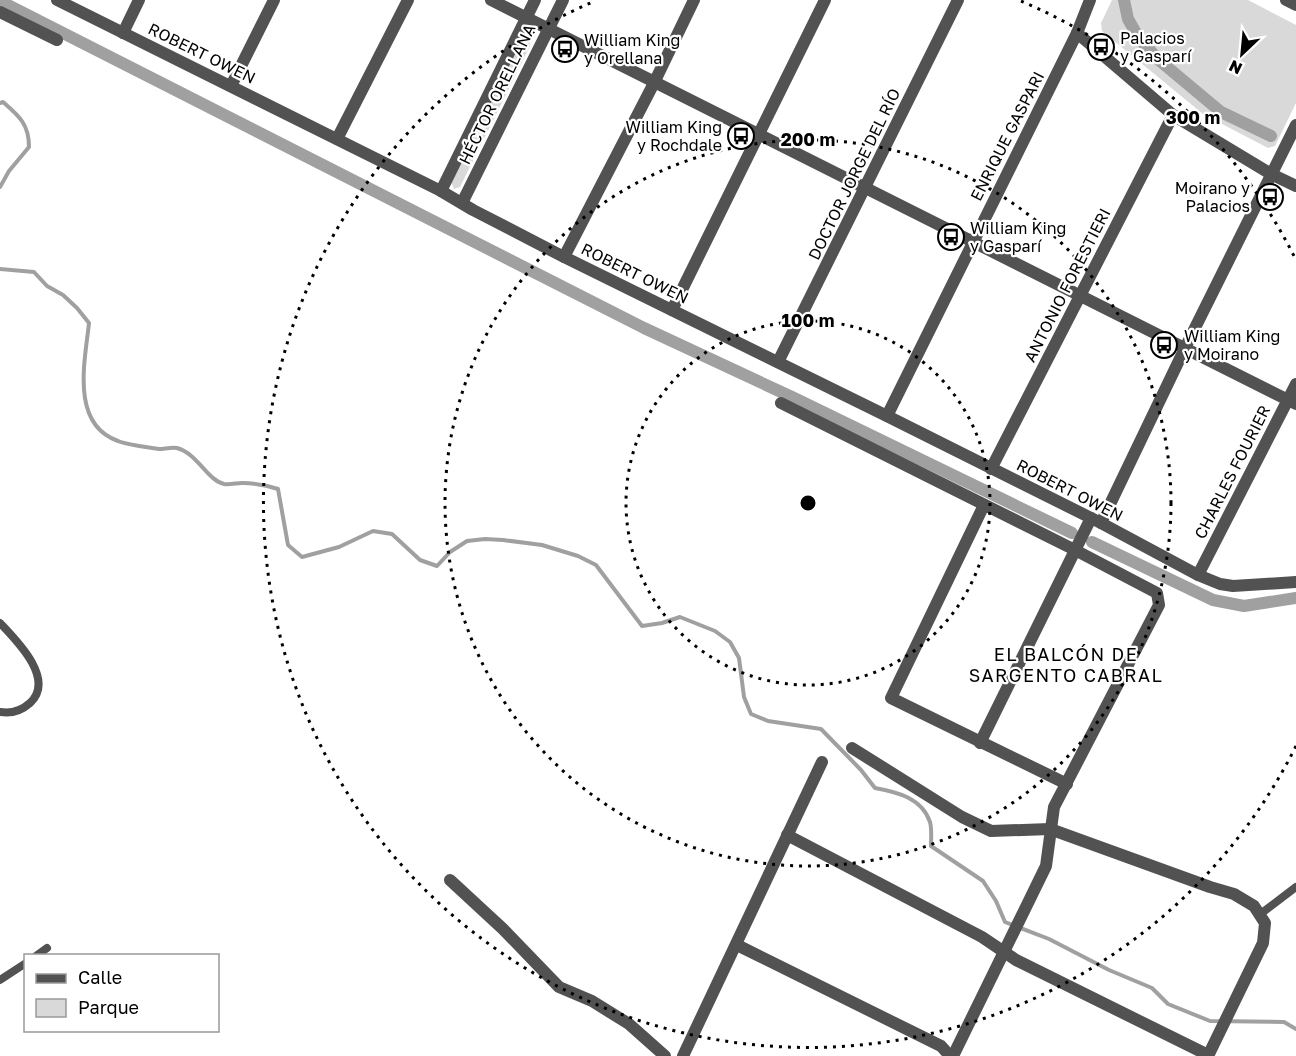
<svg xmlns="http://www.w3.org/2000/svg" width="1296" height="1056" font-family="'Golos Text',sans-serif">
<rect width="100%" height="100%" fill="#fff"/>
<!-- green -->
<g fill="#d9d9d9">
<polygon points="1112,0 1248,0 1296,25 1296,103 1275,146 1268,148 1203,114 1102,31 1101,23"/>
<polygon points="525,39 530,43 530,46 460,187 454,189 451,182 521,42"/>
</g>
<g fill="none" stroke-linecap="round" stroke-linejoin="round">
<!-- stream -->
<g stroke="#a0a0a0" stroke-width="4">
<path d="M0,103L3,102C19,116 29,124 29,147L9,171L0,187"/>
<path d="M0,269L34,272L47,286L63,295L77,308L89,323C85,361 70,424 118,441C124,444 151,448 159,449C164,449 171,447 177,448C198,454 207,480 224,484C229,485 237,483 242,483C255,483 266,485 278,489L288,545L302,557L339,547L373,531L392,534L420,560L437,566L450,552L467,541L485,539L503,540L542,545L578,556L596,565L642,626L662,623L680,617L715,631L730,642L739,658L744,697L751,714L768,721L821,729L861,770L875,788C897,792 922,798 930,822C932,829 931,839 931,846L983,881L996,901L1005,922L1049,939L1109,970L1152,988L1168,1004L1210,1021L1284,1022L1296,1029"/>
</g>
<!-- canal -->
<g stroke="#a0a0a0" stroke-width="12">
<polyline points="1124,0 1128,19 1140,40 1160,61 1221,112 1271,136"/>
<polyline points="0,1 644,328 792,397 1072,533"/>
<polyline points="1092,542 1213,600 1244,606 1296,598"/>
</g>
<!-- service -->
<g stroke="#525252" stroke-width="8">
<path d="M0,623C16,640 56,679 30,703C21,711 12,714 0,712"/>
<polyline points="1259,915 1296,887"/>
<polyline points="36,956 47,948"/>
<polyline points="0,980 26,963"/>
</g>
<!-- minor -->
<g stroke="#525252" stroke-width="12">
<polyline points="57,0 441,191 473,210 564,257 887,416 1101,523 1198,575 1220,584 1233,586 1296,582"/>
<polyline points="491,0 1296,404"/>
<polyline points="1286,0 1296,5"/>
<polyline points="0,12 57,40"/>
<polyline points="123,33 139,0"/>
<polyline points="1077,33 1173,115 1271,174 1296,186"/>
<polyline points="231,86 274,0"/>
<polyline points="337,139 408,0"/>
<polyline points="441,191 535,0"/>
<polyline points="462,203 563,0"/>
<polyline points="564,257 654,83 694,0"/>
<polyline points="672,310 825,0"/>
<polyline points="778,362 958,0"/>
<polyline points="781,403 1075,550 1157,593 1159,605 1054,807 1046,866 953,1056"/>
<polyline points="887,416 1077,33 1090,0"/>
<polyline points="991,469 1173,115"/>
<polyline points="984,505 891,698 1067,784"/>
<polyline points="1101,523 1185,348 1296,125"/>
<polyline points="1198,575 1296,384"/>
<polyline points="980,743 1091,518"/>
<polyline points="852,748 962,817 991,831 1050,829 1210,887 1234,894 1254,906 1265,923 1263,943 1208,1056"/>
<polyline points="787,835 982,937 1016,960 1208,1055"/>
<polyline points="450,880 503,929 559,987 592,1001 629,1024 665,1056"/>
<polyline points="737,945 941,1046 950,1056"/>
<polyline points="683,1056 822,762"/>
</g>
</g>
<!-- distance rings -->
<g fill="none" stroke="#000" stroke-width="3" stroke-dasharray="3 6">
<circle cx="808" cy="503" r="182"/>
<circle cx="808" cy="503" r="363"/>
<path d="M1296 746A545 545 0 1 1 595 1M1021 1A545 545 0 0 1 1296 260"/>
</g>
<!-- icons -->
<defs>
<symbol id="bus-ring" viewBox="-11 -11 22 22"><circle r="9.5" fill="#fff" stroke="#000" stroke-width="1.5"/><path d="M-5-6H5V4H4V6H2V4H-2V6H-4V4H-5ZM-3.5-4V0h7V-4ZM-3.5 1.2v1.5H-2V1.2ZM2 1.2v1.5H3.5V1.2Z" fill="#000"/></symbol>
</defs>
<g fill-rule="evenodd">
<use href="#bus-ring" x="1086" y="32" width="30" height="30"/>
<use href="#bus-ring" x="550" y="34" width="30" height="30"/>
<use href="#bus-ring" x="726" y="121" width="30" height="30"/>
<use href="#bus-ring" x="1255" y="182" width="30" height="30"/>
<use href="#bus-ring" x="936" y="222" width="30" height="30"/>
<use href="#bus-ring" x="1149" y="330" width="30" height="30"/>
</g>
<g text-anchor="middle" stroke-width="4.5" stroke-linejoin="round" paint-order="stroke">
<!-- poi labels -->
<g font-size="16" fill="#000" stroke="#fff" text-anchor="start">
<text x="1120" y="44">Palacios<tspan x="1120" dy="18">y Gasparí</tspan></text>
<text x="584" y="46">William King<tspan x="584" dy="18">y Orellana</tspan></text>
<text x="722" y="133" text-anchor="end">William King<tspan x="722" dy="18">y Rochdale</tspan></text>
<text x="1250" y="194" text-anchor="end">Moirano y<tspan x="1250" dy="18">Palacios</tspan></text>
<text x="970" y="234">William King<tspan x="970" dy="18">y Gasparí</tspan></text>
<text x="1184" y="342">William King<tspan x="1184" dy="18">y Moirano</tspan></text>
</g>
<!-- street labels -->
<g font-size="16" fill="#000" stroke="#fff">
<text transform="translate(202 53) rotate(26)" y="6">ROBERT OWEN</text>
<text transform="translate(497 94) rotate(-64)" y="6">HÉCTOR ORELLANA</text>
<text transform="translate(1007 136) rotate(-63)" y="6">ENRIQUE GASPARI</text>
<text transform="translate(854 174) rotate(-64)" y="6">DOCTOR JORGE DEL RÍO</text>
<text transform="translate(635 273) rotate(26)" y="6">ROBERT OWEN</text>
<text transform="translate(1067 285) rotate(-63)" y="6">ANTONIO FORESTIERI</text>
<text transform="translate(1232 472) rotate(-63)" y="6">CHARLES FOURIER</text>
<text transform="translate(1070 490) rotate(27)" y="6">ROBERT OWEN</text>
</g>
<!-- neighbourhood labels -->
<g font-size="18" letter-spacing="1.5" fill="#000" stroke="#fff">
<text x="1066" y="661">EL BALCÓN DE<tspan x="1066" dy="21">SARGENTO CABRAL</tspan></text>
</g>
</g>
<circle cx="808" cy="503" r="9" fill="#000" stroke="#fff" stroke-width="3"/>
<g font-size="18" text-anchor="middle" font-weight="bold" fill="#000" stroke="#fff" stroke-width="4.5" stroke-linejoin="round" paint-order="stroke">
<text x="1193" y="124">300 m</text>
<text x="808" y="146">200 m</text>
<text x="808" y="327">100 m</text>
</g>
<!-- legend -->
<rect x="24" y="954" width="195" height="78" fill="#ffffff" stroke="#999999" stroke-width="1.5"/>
<rect x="36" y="974" width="30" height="9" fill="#525252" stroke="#999999" stroke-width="1.5"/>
<text x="78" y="984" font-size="18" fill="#000000">Calle</text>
<rect x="36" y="999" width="30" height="18" fill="#d9d9d9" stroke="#999999" stroke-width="1.5"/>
<text x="78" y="1014" font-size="18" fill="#000000">Parque</text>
<!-- north arrow -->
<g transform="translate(1242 54) rotate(206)" stroke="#ffffff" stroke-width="4.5" paint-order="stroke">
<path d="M0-4.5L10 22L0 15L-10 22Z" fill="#000000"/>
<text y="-9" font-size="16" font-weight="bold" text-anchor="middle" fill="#000000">N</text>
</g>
</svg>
